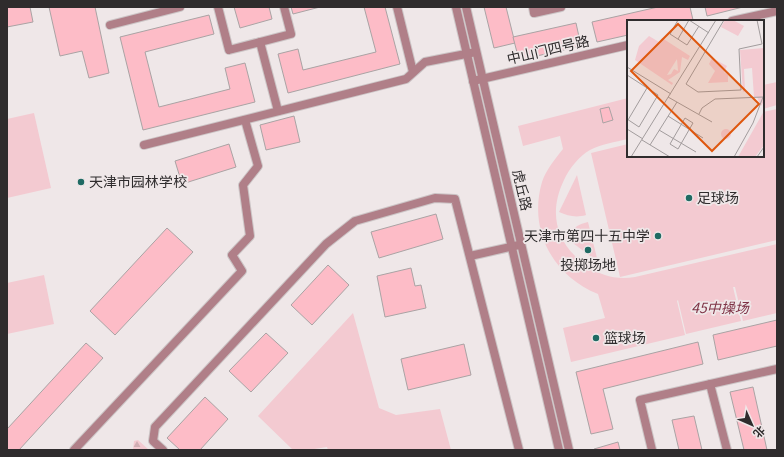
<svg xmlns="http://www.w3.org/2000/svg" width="784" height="457" font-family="Georgia,'Noto Sans SC',serif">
<defs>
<pattern id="forest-firs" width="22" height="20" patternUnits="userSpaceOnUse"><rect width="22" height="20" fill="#f3cad1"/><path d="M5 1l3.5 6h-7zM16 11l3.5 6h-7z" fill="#d1aeb4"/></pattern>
</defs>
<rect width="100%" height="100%" fill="#efe7e8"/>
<!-- forest -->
<polygon fill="url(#forest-firs)" points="138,440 149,450 133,450 134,441"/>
<!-- park -->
<g fill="#f3cad1">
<polygon points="777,82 777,105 763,109 763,85"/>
<path d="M628,98V139C615,142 601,144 590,150C579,156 569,169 564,180C548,213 556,244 586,265C601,276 617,280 635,277L777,244V313L743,321L735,287H733L741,321L686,334L678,300L677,301L685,335L571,362L563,328L605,318L598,294C553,276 528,230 542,182C546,170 555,159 563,149L560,136L523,146L518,126Z"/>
<polygon points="777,109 777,240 620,277 591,153 628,144 628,156 763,156 763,112"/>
<polygon points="34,113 51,188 7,198 7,119"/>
<path d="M577,175L586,215C576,218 568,216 559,212Z"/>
<path d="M588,222L598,262L565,237C572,229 578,224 588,222Z"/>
<polygon points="44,275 54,324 7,334 7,283"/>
<polygon points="353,313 379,408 396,415 440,409 451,450 328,450 327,447 308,450 293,450 258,416"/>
</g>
<!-- building -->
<g fill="#fdbcc7" stroke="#aaa3a4">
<polygon points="7,7 30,7 33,22 7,27"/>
<polygon points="49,7 95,7 109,73 89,78 82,51 60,56"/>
<polygon points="234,7 269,7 272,19 240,28"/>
<polygon points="291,7 320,7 293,14"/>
<polygon points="364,7 385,7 400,64 288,93 278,54 298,49 303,70 376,52"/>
<polygon points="484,7 506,7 515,43 494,48"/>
<polygon points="658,7 690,7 693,20 688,21 628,21 628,35 597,42 592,22"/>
<polygon points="705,7 743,7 707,16"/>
<polygon points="209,15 214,34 145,52 159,107 230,89 225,68 245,63 255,102 143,130 120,37"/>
<polygon points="576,23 581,46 519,60 513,37"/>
<polygon points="609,107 613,120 603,123 600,109"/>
<polygon points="294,116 300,142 266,150 260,125"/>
<polygon points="229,144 236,167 182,184 175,161"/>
<polygon points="436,214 443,239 379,258 371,232"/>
<polygon points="167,228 193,252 115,335 90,311"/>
<polygon points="328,265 349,285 312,325 291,305"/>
<polygon points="411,268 415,286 421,285 426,308 385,317 377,276"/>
<polygon points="777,320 777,346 718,360 713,335"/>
<polygon points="266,333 288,353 251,392 229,371"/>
<polygon points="698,342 703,364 603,389 613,429 591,434 576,372"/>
<polygon points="86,343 103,358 19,450 7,450 7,426 8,428"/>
<polygon points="464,344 471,375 408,390 401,359"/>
<polygon points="753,387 767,450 744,450 730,392"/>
<polygon points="205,397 228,419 200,450 180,450 167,438"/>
<polygon points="694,416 702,450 679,450 672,420"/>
<polygon points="618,442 620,450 594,450 594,449"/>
</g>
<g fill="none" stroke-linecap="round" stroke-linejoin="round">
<defs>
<g id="minor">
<polyline points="218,7 229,50 291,34 284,7"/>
<polyline points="397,7 413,72"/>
<polyline points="533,7 534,13 561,7"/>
<polyline points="732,21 777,11"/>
<polyline points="110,25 180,7"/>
<polyline points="260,42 278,111"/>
<polyline points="473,81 628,45"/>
<polyline points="144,145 406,79 425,62 476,52"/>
<polyline points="470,256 519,245"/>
<polyline points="710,384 727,450"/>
<polyline points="74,450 242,271 232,255 250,236 243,185 258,166 245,120"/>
<polyline points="163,450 153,441 155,427 326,244 355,221 435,198 455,199 519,450"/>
<polyline points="652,450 640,400 777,369"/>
</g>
<g id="tertiary">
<polyline points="456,7 559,450"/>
<polyline points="466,7 569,450"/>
</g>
</defs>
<!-- minor casing -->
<use href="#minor" stroke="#ccc5c6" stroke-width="10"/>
<!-- tertiary casing -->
<use href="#tertiary" stroke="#ccc5c6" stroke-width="10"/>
<!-- minor -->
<use href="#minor" stroke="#b07f88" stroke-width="8"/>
<!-- tertiary -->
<use href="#tertiary" stroke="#b07f88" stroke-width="8"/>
</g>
<!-- markers -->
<g fill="#1f6a63" stroke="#efe7e8" stroke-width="1.5">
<circle cx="81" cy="182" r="4"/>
<circle cx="689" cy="198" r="4"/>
<circle cx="658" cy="236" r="4"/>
<circle cx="588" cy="250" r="4"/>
<circle cx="596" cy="338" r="4"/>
</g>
<g text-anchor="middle" stroke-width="3.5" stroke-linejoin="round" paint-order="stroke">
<!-- street labels -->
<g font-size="14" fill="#2f2c2d" stroke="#efe7e8">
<text transform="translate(548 50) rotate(-13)" y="5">中山门四号路</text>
<text transform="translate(522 190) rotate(77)" y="5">虎丘路</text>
</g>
<!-- poi labels -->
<g font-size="14" fill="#2f2c2d" stroke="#efe7e8" text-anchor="start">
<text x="89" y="187">天津市园林学校</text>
<text x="697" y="203">足球场</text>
<text x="650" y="241" text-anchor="end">天津市第四十五中学</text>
<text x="588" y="270" text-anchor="middle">投掷场地</text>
<text x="604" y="343">篮球场</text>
</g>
<!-- park labels -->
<g font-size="14" font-style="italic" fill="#7f3346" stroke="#efe7e8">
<text x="720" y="313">45中操场</text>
</g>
</g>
<!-- overview -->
<g transform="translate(627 20)">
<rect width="137" height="137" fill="#efe7e8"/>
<path d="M137,28V81L134,86L130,77H127L125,48L117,49L118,71L116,72L113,30Z" fill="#f3cad1"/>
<path d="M98,0H106L117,6L111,16L94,7ZM22,16L32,22L35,18L63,36L61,40L55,37L53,52L41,60L46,63L45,65L8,40L12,26ZM50,39L51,51L47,49L44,54L49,53L40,55ZM85,38L100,46L97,52L101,55V62L81,63L88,51L82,44ZM137,91V125L128,137H111ZM94 114a5 5 0 1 1 10 0a5 5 0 1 1-10 0Z" fill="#f3cad1" fill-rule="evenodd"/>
<path fill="none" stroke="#a29c9d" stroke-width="1" d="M51,0L43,14L60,25L72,6M62,0L82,13M97,0L59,64L71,72L114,70L112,29L135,24L130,0M51,19L62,0M0,47L44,74M0,55L31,75L12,107L0,99M41,77L85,102M72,94L75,88L88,79L136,77L126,103L107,137M41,96L76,118M58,98L66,103L51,129L43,124ZM1,100L20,68M0,109L16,119M32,110L69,132M15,120L43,137M23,125L50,82M4,137L89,0M130,137L137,127"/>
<path fill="#df570e" fill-opacity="0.15" stroke="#df570e" stroke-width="2" d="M51,4L132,84L85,131L4,51Z"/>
<rect width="137" height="137" fill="none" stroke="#2f2c2d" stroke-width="2"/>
</g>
<!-- border -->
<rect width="784" height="457" fill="none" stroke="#2f2c2d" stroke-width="16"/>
<!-- north arrow -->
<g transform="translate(752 425) rotate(135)" stroke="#efe7e8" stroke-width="3" paint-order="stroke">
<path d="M0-3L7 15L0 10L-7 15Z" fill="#2f2c2d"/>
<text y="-6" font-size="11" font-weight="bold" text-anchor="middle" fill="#2f2c2d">北</text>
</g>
</svg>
